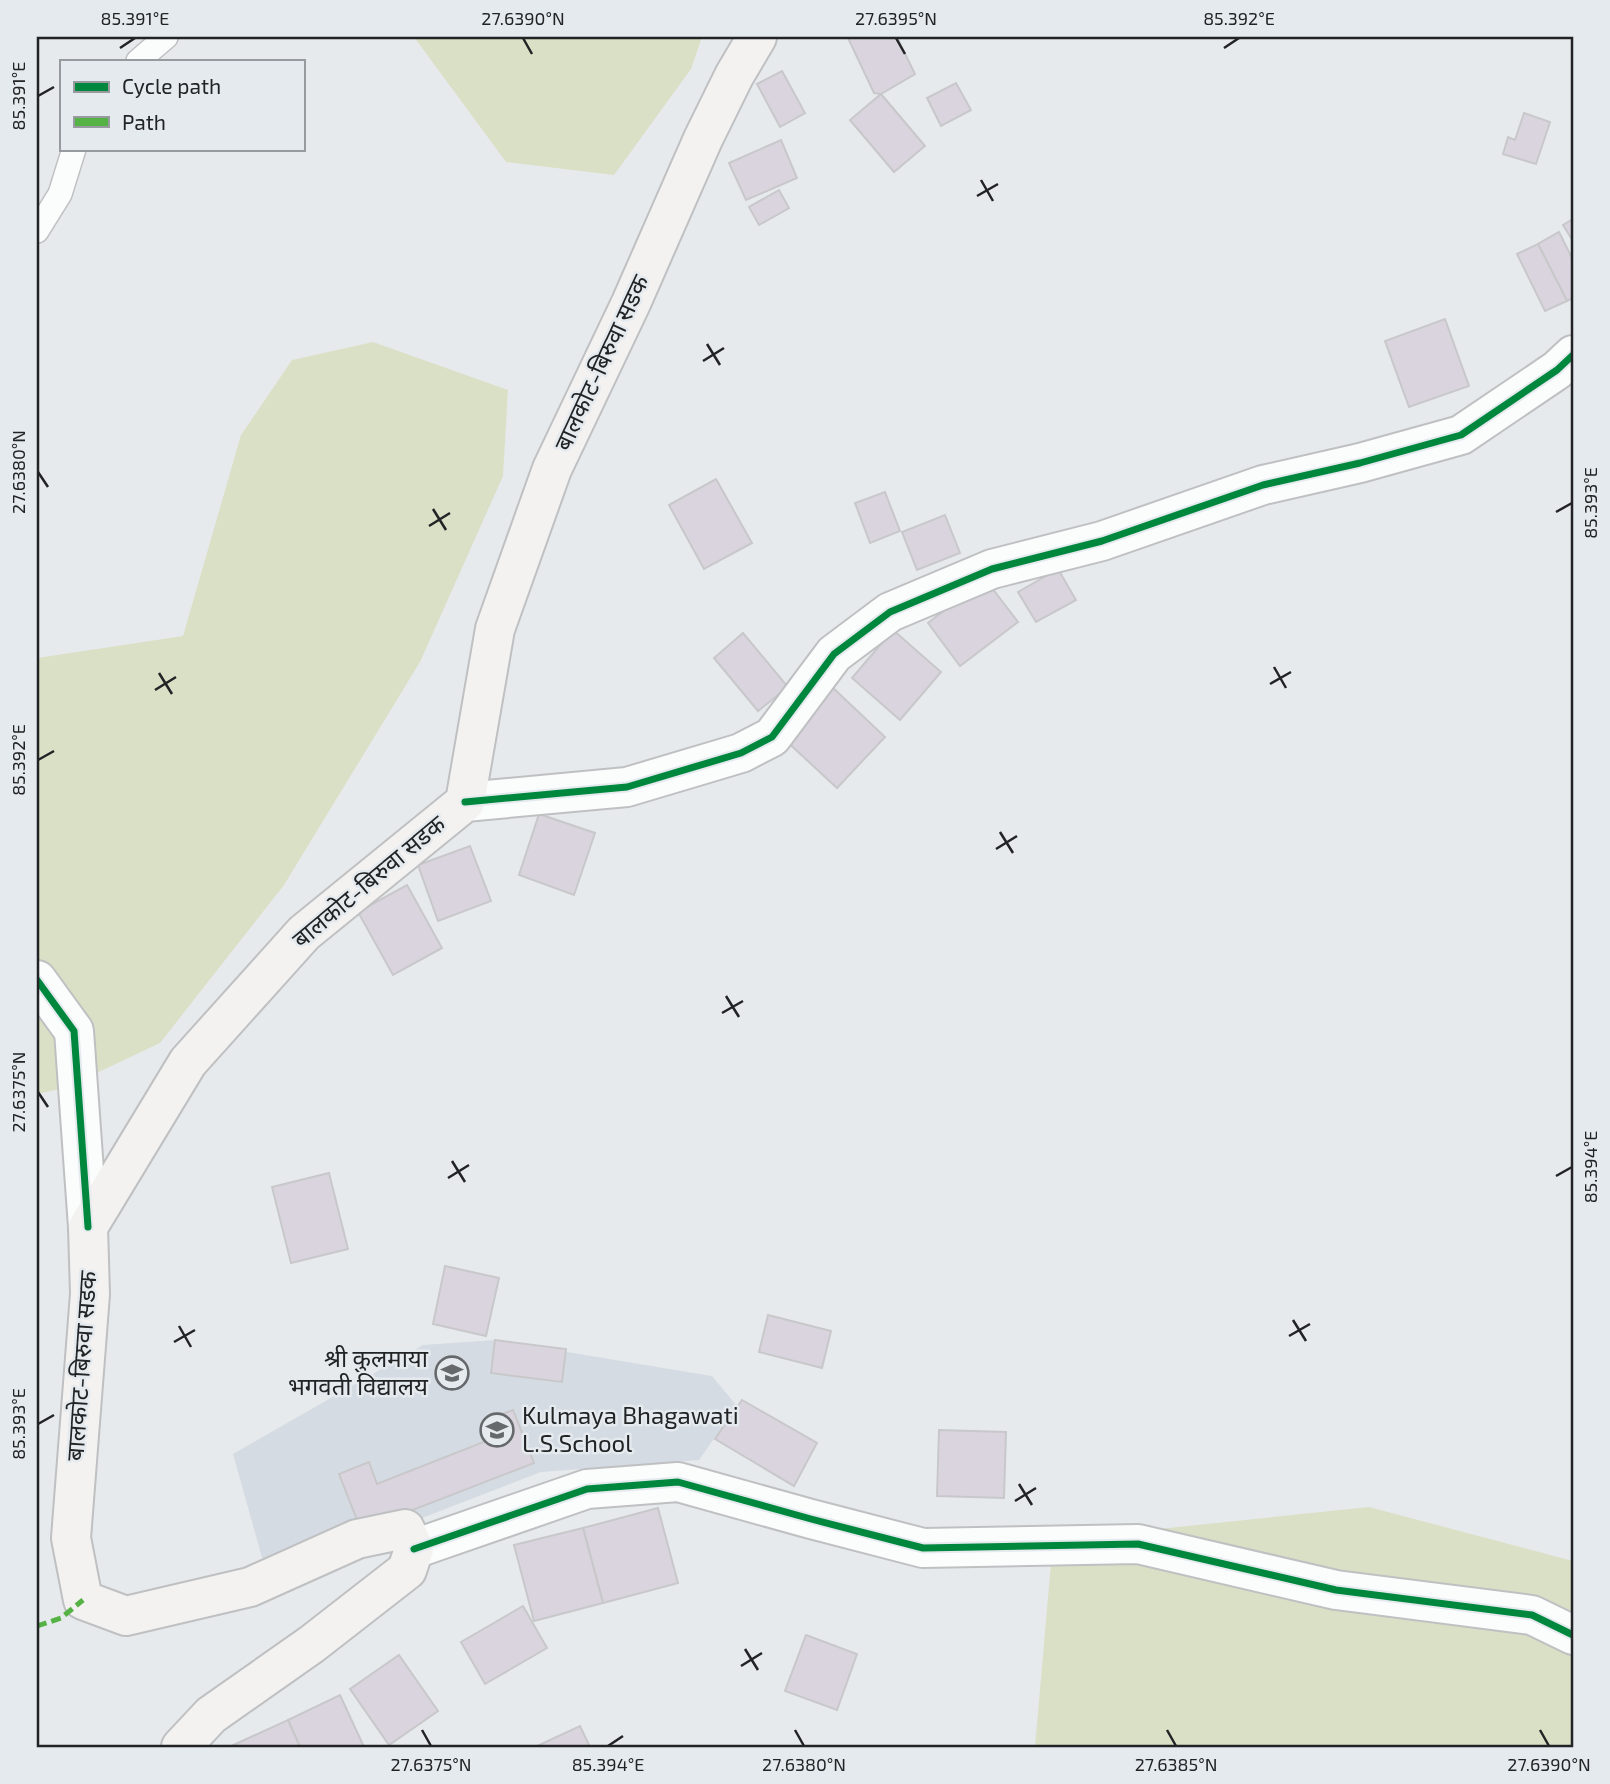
<svg xmlns="http://www.w3.org/2000/svg" width="1610" height="1784" font-family="'Exo 2','Noto Sans Devanagari',sans-serif">
<rect width="100%" height="100%" fill="#e7eaed"/>
<!-- built -->
<polygon fill="#d5dbe2" points="495,1340 712,1376 737,1406 699,1460 541,1472 365,1540 263,1561 233,1454 423,1345"/>
<!-- green -->
<g fill="#dae0c6">
<polygon points="414,37 702,37 691,69 614,175 506,162"/>
<polygon points="373,342 508,390 503,476 420,662 284,885 160,1043 65,1088 37,1094 37,658 183,636 241,435 292,360"/>
<polygon points="1369,1507 1573,1561 1573,1747 1035,1747 1053,1540"/>
</g>
<!-- building -->
<g fill="#dad4de" stroke="#c8c8ca" stroke-width="2">
<polygon points="849,37 897,37 915,74 881,94 874,93 848,38"/>
<polygon points="782,71 805,113 780,127 757,84"/>
<polygon points="956,83 971,110 941,126 927,98"/>
<polygon points="881,94 925,146 894,172 850,120"/>
<polygon points="1524,113 1550,122 1536,164 1503,154 1508,137 1515,140"/>
<polygon points="781,140 797,178 746,200 729,163"/>
<polygon points="779,190 789,208 759,225 749,207"/>
<polygon points="1573,219 1573,241 1563,225"/>
<polygon points="1559,232 1573,260 1573,298 1567,301 1538,244"/>
<polygon points="1538,244 1567,301 1545,311 1517,254"/>
<polygon points="1445,319 1469,386 1409,407 1385,341"/>
<polygon points="716,479 752,543 704,569 669,505"/>
<polygon points="885,492 900,531 870,543 855,503"/>
<polygon points="945,515 960,553 917,570 902,532"/>
<polygon points="1058,569 1076,600 1036,622 1018,592"/>
<polygon points="985,579 1018,622 960,666 928,623"/>
<polygon points="893,630 941,672 900,720 852,678"/>
<polygon points="743,633 788,687 758,711 714,658"/>
<polygon points="831,686 885,737 837,788 783,738"/>
<polygon points="539,814 595,833 574,895 519,875"/>
<polygon points="470,846 491,901 438,921 418,865"/>
<polygon points="407,885 442,948 393,975 358,912"/>
<polygon points="329,1173 348,1249 291,1263 272,1187"/>
<polygon points="445,1266 499,1278 486,1336 433,1324"/>
<polygon points="768,1315 831,1331 822,1368 759,1352"/>
<polygon points="495,1340 566,1349 562,1382 491,1373"/>
<polygon points="742,1400 817,1443 794,1486 715,1439"/>
<polygon points="513,1410 534,1463 361,1530 339,1474 369,1462 377,1484 494,1438 487,1420"/>
<polygon points="939,1430 1006,1432 1004,1498 937,1496"/>
<polygon points="658,1508 678,1583 603,1603 583,1528"/>
<polygon points="583,1528 603,1603 534,1621 514,1545"/>
<polygon points="523,1606 547,1648 485,1684 461,1642"/>
<polygon points="806,1635 857,1654 837,1710 785,1691"/>
<polygon points="399,1655 438,1711 389,1745 350,1689"/>
<polygon points="340,1695 364,1747 300,1747 288,1720"/>
<polygon points="288,1720 300,1747 229,1747"/>
<polygon points="580,1726 590,1747 535,1747"/>
</g>
<g fill="none" stroke-linecap="round" stroke-linejoin="round">
<defs>
<g id="service">
<polyline points="138,61 166,37"/>
<polyline points="37,231 60,194 74,149"/>
</g>
<g id="minor">
<polyline points="465,802 627,787 741,753 772,737 834,654 890,612 992,569 1102,541 1263,485 1360,463 1461,435 1557,370 1573,355"/>
<polyline points="37,980 74,1031 88,1227"/>
<polyline points="414,1549 587,1489 678,1482 811,1519 923,1548 1138,1544 1336,1590 1532,1615 1573,1635"/>
</g>
<polyline id="secondary" points="181,1747 211,1715 312,1644 407,1570 414,1549 405,1529 357,1539 250,1587 126,1616 83,1600 71,1538 90,1294 88,1227 188,1062 304,933 465,802 495,629 552,469 631,303 703,139 734,76 757,37"/>
</defs>
<!-- service casing -->
<use href="#service" stroke="#bec0c2" stroke-width="26"/>
<!-- minor casing -->
<use href="#minor" stroke="#bec0c2" stroke-width="42"/>
<!-- secondary casing -->
<use href="#secondary" stroke="#bec0c2" stroke-width="42"/>
<!-- service -->
<use href="#service" stroke="#fbfcfc" stroke-width="23"/>
<!-- minor -->
<use href="#minor" stroke="#fbfcfc" stroke-width="38"/>
<!-- secondary -->
<use href="#secondary" stroke="#f4f2f0" stroke-width="38"/>
<!-- quiet -->
<polyline stroke="#55b245" stroke-width="5" stroke-dasharray="10 5" stroke-linecap="butt" points="37,1626 61,1618 83,1600"/>
<defs>
<g id="cycleway">
<polyline points="465,802 627,787 741,753 772,737 834,654 890,612 992,569 1102,541 1263,485 1360,463 1461,435 1557,370 1573,355"/>
<polyline points="37,980 74,1031 88,1227"/>
<polyline points="414,1549 587,1489 678,1482 811,1519 923,1548 1138,1544 1336,1590 1532,1615 1573,1635"/>
</g>
</defs>
<!-- cycleway casing -->
<use href="#cycleway" stroke="#e5eaef" stroke-width="11"/>
<!-- cycleway -->
<use href="#cycleway" stroke="#00873e" stroke-width="7"/>
</g>
<!-- ticks -->
<path fill="none" stroke="#212325" stroke-width="2.5" d="M523,38L532,54M896,38L905,54M120,48L135,38M1224,48L1239,38M38,96L54,87M981,180L993,201M977,196L998,184M707,344L720,365M703,361L724,348M38,472L48,487M433,509L446,530M1556,512L1572,503M429,526L450,513M1274,667L1286,688M159,673L172,694M1270,684L1291,672M155,690L176,677M38,760L54,751M1000,832L1013,853M996,849L1017,836M726,996L739,1017M722,1013L743,1001M38,1092L48,1107M452,1161L465,1182M1556,1176L1572,1167M448,1178L469,1165M1293,1320L1306,1341M179,1326L191,1347M1289,1336L1310,1324M174,1342L195,1330M38,1424L54,1415M1019,1484L1032,1505M1015,1501L1036,1488M745,1649L758,1670M741,1666L762,1653M422,1730L431,1746M795,1730L804,1746M1167,1730L1176,1746M1540,1730L1549,1746M608,1746L623,1736"/>
<!-- icons -->
<defs>
<symbol id="school-ring" viewBox="-11 -11 22 22"><circle r="9.5" fill="#e5eaef" stroke="#66696b" stroke-width="1.5"/><path d="M0-5L7-2L0 1L-7-2ZM-4 1L0 2.5L4 1V4Q0 6-4 4Z" fill="#66696b"/></symbol>
</defs>
<g fill-rule="evenodd">
<use href="#school-ring" x="433" y="1354" width="38" height="38"/>
<use href="#school-ring" x="478" y="1411" width="38" height="38"/>
</g>
<g text-anchor="middle" stroke-width="5" stroke-linejoin="round" paint-order="stroke">
<!-- street labels -->
<g font-size="24" fill="#212325" stroke="#e5eaef">
<text transform="translate(602 363) rotate(-65)" y="8">बालकोट-बिरुवा सडक</text>
<text transform="translate(369 882) rotate(-40)" y="8">बालकोट-बिरुवा सडक</text>
<text transform="translate(82 1366) rotate(-86)" y="8">बालकोट-बिरुवा सडक</text>
</g>
<!-- poi labels -->
<g font-size="24" fill="#212325" stroke="#e5eaef" text-anchor="end">
<text x="428" y="1367">श्री कुलमाया<tspan x="428" dy="28">भगवती विद्यालय</tspan></text>
<text x="522" y="1424" text-anchor="start">Kulmaya Bhagawati<tspan x="522" dy="28">L.S.School</tspan></text>
</g>
</g>
<!-- border -->
<rect width="1610" height="1784" fill="none" stroke="#e5eaef" stroke-width="77"/>
<!-- legend -->
<rect x="60" y="60" width="245" height="91" fill="#e5eaef" stroke="#979a9e" stroke-width="2"/>
<rect x="74" y="82" width="35" height="10" fill="#00873e" stroke="#979a9e" stroke-width="2"/>
<text x="122" y="94" font-size="21" fill="#212325">Cycle path</text>
<rect x="74" y="117" width="35" height="10" fill="#55b245" stroke="#979a9e" stroke-width="2"/>
<text x="122" y="130" font-size="21" fill="#212325">Path</text>
<rect x="38" y="38" width="1534" height="1708" fill="none" stroke="#212325" stroke-width="2.5"/>
<g font-size="18" text-anchor="middle" fill="#212325">
<text x="135" y="25">85.391°E</text>
<text x="523" y="25">27.6390°N</text>
<text x="896" y="25">27.6395°N</text>
<text x="1239" y="25">85.392°E</text>
<text transform="translate(19 96) rotate(-90)" y="6">85.391°E</text>
<text transform="translate(19 472) rotate(-90)" y="6">27.6380°N</text>
<text transform="translate(1591 503) rotate(-90)" y="6">85.393°E</text>
<text transform="translate(19 760) rotate(-90)" y="6">85.392°E</text>
<text transform="translate(19 1092) rotate(-90)" y="6">27.6375°N</text>
<text transform="translate(1591 1167) rotate(-90)" y="6">85.394°E</text>
<text transform="translate(19 1424) rotate(-90)" y="6">85.393°E</text>
<text x="431" y="1771">27.6375°N</text>
<text x="608" y="1771">85.394°E</text>
<text x="804" y="1771">27.6380°N</text>
<text x="1176" y="1771">27.6385°N</text>
<text x="1549" y="1771">27.6390°N</text>
</g>
</svg>
